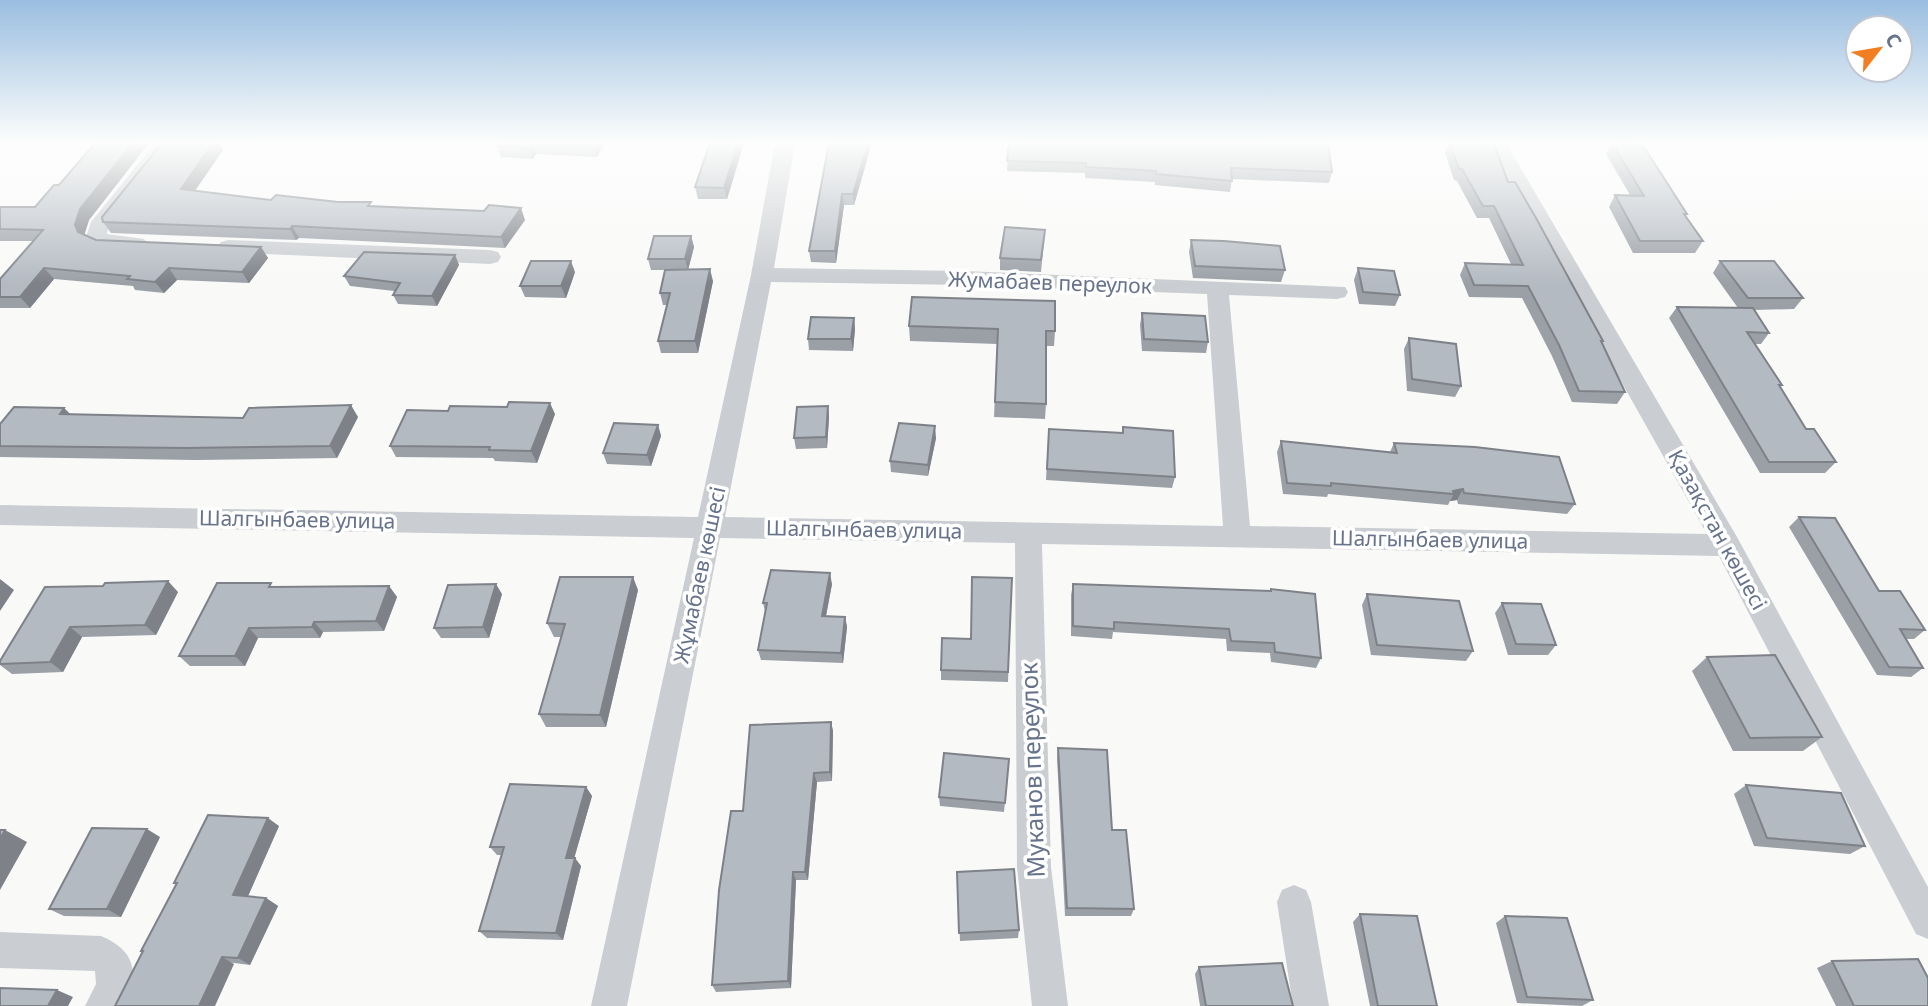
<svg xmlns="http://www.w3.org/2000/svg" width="1928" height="1006" font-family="'Noto Sans',sans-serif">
<rect width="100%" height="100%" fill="#f9faf8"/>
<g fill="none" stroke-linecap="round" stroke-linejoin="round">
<!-- minor -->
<g fill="#cacdd1" fill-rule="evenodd">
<path d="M155,143H175L108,228L107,234L144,239L148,244L144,249C128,253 96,252 86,237L91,222Z"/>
<path d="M775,143H795L774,268L965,271L1345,287L1348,292L1345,297L1337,299L1229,295L1250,526L1707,534L1487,143H1506L1737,537L1928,887V939L1916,934L1719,556L1042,544L1051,867L1068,1006H1032L1017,867L1015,543L720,538L627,1006H591L694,538L0,525V505L698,517L751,275ZM771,282L965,285L1207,294L1223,526L725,517Z"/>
<polygon points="228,240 490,250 498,252 501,257 498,262 490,264 221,252 217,247 221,242"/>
<polygon points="1294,885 1306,890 1311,902 1329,1006 1293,1006 1277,902 1282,890"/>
<path d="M0,932L101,936C135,950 141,974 123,1006H85L96,984L95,971L0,968Z"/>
</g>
</g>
<!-- wall -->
<g fill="#9ba0a7">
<polygon points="95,143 149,143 89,220 84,235 96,240 261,247 268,258 249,283 177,280 164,293 135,290 133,286 54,279 30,308 0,308 0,279 33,241 0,241 0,207 35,207 59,185"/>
<polygon points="499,143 605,143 597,157 536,154 533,159 501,157 497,146"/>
<polygon points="744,143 727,199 698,199 695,187"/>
<polygon points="829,143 870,143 871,146 854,205 844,205 836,263 811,262 809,251"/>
<polygon points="1009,143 1332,172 1329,183 1232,179 1230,192 1155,185 1155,182 1085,178 1085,173 1007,171"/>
<polygon points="1449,143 1465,143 1508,182 1603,341 1602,343 1625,392 1617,404 1572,402 1552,356 1522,298 1469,297 1460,275 1465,263 1511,264 1489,218 1477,218 1457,181 1454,180 1445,153"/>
<polygon points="1612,143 1687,214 1686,216 1703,241 1695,253 1633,253 1609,207 1615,195 1630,195 1606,154"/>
<polygon points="223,150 195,191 271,200 373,206 525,220 505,248 299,238 296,240 111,233 103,222"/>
<polygon points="1045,230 1041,272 1000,270 1000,258"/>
<polygon points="691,236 694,247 688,270 713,281 698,353 661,353 658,341 667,305 663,305 660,293 678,270 651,270 648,259"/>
<polygon points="1191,240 1285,270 1281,282 1193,278 1189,252"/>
<polygon points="455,255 459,265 437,306 398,304 393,295 394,291 350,286 344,276"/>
<polygon points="1720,261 1803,298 1794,309 1754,310 1769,333 1761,344 1755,344 1782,385 1780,387 1806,429 1836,462 1825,473 1760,473 1669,318 1677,307 1738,308 1713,273"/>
<polygon points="1358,268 1400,295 1395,306 1359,304 1354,280"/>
<polygon points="575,272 566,298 525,297 520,286"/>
<polygon points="1142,313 1208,342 1206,353 1142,351 1140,325"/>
<polygon points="854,318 855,329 853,351 809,350 808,339"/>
<polygon points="909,326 1055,331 1054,346 1046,346 1046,404 1045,419 994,417 997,344 910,341"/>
<polygon points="1409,338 1461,386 1455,397 1407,391 1404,349"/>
<polygon points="828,406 829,417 827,448 796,449 794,438"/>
<polygon points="64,408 70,414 243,418 358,417 337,458 195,460 0,457 0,424"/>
<polygon points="555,414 537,463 495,461 493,458 396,457 390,446"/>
<polygon points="658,425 661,436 651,466 607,464 603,453"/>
<polygon points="1123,427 1175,477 1172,488 1046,480 1048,440 1122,433"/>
<polygon points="936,438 928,476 891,472 890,461"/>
<polygon points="1281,441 1390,452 1394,443 1575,504 1567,514 1458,504 1457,500 1450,501 1448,505 1328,494 1327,497 1283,494 1277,452"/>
<polygon points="1799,517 1879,591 1925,630 1914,639 1906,639 1923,668 1911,677 1877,675 1789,527"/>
<polygon points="1012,578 1008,682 941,680 941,670 971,639"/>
<polygon points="832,584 826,616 845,617 847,627 843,663 761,660 758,650 765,611 763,603"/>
<polygon points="1073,584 1270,591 1271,589 1321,658 1316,668 1271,662 1270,653 1227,651 1226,639 1113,632 1112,639 1071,636 1071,595"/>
<polygon points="389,586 397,597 384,631 323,632 320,638 258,638 245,666 190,666 179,656 274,587"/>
<polygon points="45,587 178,592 156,635 82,637 63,672 12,674 0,665 0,661"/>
<polygon points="638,590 606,727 546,727 539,714 561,637 554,637 547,623"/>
<polygon points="502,594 489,638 441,638 434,628"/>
<polygon points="1367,594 1473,651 1466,661 1371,655 1362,605"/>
<polygon points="1502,603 1556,645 1548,655 1508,655 1495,613"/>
<polygon points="1707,657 1822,737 1803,751 1733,751 1692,671"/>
<polygon points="831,722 833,731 832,781 817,782 808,880 796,880 791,988 716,992 712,985 743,811"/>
<polygon points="1058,748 1112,830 1134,909 1131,916 1065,916 1057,758"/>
<polygon points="1009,759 1004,812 940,806 939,797"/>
<polygon points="1746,785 1865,846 1850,854 1754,846 1734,794"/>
<polygon points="586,787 592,796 574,858 581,866 563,940 487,938 479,931 501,855 497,855 490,847"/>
<polygon points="279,826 248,896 266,898 278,906 250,965 141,951 176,884 174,883"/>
<polygon points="160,837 121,917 64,916 49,909"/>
<polygon points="957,872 1019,930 1018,938 960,941"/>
<polygon points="1360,914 1437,1006 1370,1006 1353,922"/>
<polygon points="1505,916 1593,1000 1582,1006 1517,1003 1496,923"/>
<polygon points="1832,961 1928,1006 1836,1006 1817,968"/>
<polygon points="1199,967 1293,1006 1200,1006 1195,974"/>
</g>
<!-- shaded-wall -->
<g fill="#7e8288">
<polygon points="133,143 149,143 89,220 84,236 78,232 75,225 80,209"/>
<polygon points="213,143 219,143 223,150 188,200 181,189"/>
<polygon points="532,143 536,154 533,159 529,148"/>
<polygon points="596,143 605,143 597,157 594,146"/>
<polygon points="738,143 744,143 727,199 724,188"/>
<polygon points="868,143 870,143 871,146 854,205 853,194"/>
<polygon points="842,194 844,205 836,263 835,251"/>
<polygon points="521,208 525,220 505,248 501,237"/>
<polygon points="292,226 299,238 296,240 290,229"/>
<polygon points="691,236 694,247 688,270 685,259"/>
<polygon points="261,247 268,258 249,283 242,272"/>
<polygon points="455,255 459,265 437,306 432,296"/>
<polygon points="571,261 575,272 566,298 561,286"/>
<polygon points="44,268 54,279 30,308 20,297"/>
<polygon points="169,268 177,280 164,293 155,282"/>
<polygon points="710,269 713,281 698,353 695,341"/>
<polygon points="854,318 855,329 853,351 851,339"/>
<polygon points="550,403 555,414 537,463 531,451"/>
<polygon points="351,405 358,417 337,458 330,446"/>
<polygon points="828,406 829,417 827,448 826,437"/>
<polygon points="64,408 75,419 60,414"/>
<polygon points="658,425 661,436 651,466 647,455"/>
<polygon points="935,426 936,438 928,476 928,465"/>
<polygon points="1463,489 1457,500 1450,501 1454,494 1453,491"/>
<polygon points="830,573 832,584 824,626 822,616"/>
<polygon points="633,577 638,590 606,727 600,715"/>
<polygon points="0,579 14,590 0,611"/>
<polygon points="168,581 178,592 156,635 145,625"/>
<polygon points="496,584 502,594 489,638 483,627"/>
<polygon points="389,586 397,597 384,631 376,621"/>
<polygon points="845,617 847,627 843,663 841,653"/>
<polygon points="314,622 323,632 320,638 312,627"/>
<polygon points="70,627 82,637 63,672 50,662"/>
<polygon points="249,628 258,638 245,666 235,656"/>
<polygon points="831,722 833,731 832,781 830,772"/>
<polygon points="814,773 817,782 808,880 805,872"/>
<polygon points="586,787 592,796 572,866 566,858"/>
<polygon points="268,818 279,826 245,903 233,895"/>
<polygon points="147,829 160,837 121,917 107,909"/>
<polygon points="5,830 27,842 0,890 0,839"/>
<polygon points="575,858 581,866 563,940 556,933"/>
<polygon points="793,872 796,880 791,988 788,981"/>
<polygon points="266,898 278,906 250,965 238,958"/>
<polygon points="222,957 234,964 215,1006 199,1006"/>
<polygon points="57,990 73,997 68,1006 48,1006"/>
</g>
<!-- building -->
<g fill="#b4bac2" stroke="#7e8288" stroke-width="2">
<polygon points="95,143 133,143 80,209 75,225 78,232 96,240 261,247 242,272 169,268 155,282 127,279 130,276 44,268 20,297 0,297 0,279 43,230 0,229 0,207 35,207 54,185 59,185"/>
<polygon points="162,143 213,143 181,189 271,200 276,195 338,202 371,202 368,206 484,211 489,205 521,208 501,237 292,226 290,229 103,222 102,217"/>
<polygon points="499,143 532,143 529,148 497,146"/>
<polygon points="534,143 596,143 594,146"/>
<polygon points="710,143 738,143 724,188 695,187"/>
<polygon points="829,143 868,143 853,194 842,194 835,251 809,251"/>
<polygon points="1009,143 1328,143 1332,172 1231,168 1232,181 1156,174 1156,171 1086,167 1086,163 1007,161"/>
<polygon points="1450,143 1494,144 1508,182 1515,182 1536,218 1603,341 1601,341 1625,392 1579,391 1559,345 1528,286 1474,285 1465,263 1523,265 1494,206 1483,206 1462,169 1459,169"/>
<polygon points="1612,143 1642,144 1687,214 1684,214 1703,241 1640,241 1615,195 1644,196"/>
<polygon points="1005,227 1045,230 1041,260 1000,258"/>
<polygon points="654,236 691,236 685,259 648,259"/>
<polygon points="1191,240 1224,241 1280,246 1285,270 1195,266"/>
<polygon points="364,252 455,255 432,296 393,295 400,283 344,276"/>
<polygon points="531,261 571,261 561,286 520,286"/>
<polygon points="1720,261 1774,261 1803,298 1748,298"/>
<polygon points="1358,268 1394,271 1400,295 1363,292"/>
<polygon points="710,269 695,341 658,341 670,293 660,293 665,270"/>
<polygon points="912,297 1055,301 1055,331 1046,331 1046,404 995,402 998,329 909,326"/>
<polygon points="1677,307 1753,308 1769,333 1747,332 1782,385 1779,385 1806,429 1814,429 1836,462 1769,462"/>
<polygon points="1142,313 1205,316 1208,342 1144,339"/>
<polygon points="811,317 854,318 851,339 808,339"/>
<polygon points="1409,338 1456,344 1461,386 1412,379"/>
<polygon points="509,402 550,403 531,451 489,450 490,447 390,446 407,410 448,411 450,406 507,407"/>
<polygon points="351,405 330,446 186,448 0,446 0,424 14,407 64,408 60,414 243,418 249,408"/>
<polygon points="828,406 826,437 794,438 797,407"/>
<polygon points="614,423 658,425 647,455 603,453"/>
<polygon points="899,423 935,426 928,465 890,461"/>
<polygon points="1123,427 1173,431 1175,477 1047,469 1049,429 1123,433"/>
<polygon points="1281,441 1397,453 1394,443 1475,447 1559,457 1575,504 1464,493 1463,489 1453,491 1454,494 1331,483 1331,486 1287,483"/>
<polygon points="1799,517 1835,518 1879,591 1900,591 1925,630 1900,629 1923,668 1889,667"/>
<polygon points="771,570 830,573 822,616 845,617 841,653 758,650 767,603 763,603"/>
<polygon points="560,577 633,577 600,715 539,714 565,624 547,623"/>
<polygon points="972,577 1012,578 1008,672 941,670 942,638 971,639"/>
<polygon points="168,581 145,625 70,627 50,662 0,664 0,661 45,587 103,586 105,583"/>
<polygon points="217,583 271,583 269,587 389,586 376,621 314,622 312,627 249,628 235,656 179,656"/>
<polygon points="496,584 483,627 434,628 448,585"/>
<polygon points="1073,584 1271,591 1271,589 1315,594 1321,658 1275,652 1274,643 1231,641 1229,629 1114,622 1114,629 1073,626"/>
<polygon points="1367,594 1459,601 1473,651 1377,645"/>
<polygon points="1502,603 1541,604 1556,645 1516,644"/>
<polygon points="1775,655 1822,737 1750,738 1707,657"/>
<polygon points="831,722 830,772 814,773 805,872 793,872 788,981 712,985 719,890 731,811 743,811 750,725"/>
<polygon points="1058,748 1107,750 1112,830 1126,830 1134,909 1067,908"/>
<polygon points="944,753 1009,759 1005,803 939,797"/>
<polygon points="510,784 586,787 566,858 575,858 556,933 479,931 504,847 490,847"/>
<polygon points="1746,785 1841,793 1865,846 1767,838"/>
<polygon points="208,815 268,818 233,895 266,898 238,958 222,957 199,1006 115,1006 143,951 141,951 177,883 174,883"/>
<polygon points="92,828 147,829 107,909 49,909"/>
<polygon points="0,830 5,830 0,839"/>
<polygon points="1014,869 1019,930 959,933 957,872"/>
<polygon points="1360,914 1417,916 1437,1006 1378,1006"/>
<polygon points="1505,916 1567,918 1593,1000 1527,997"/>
<polygon points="1918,959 1928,978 1928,1006 1854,1006 1832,961"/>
<polygon points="1282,963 1293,1006 1206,1006 1199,967"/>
<polygon points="0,988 57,990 48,1006 0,1006"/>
</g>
<!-- sky -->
<linearGradient id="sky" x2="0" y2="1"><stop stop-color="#9abee0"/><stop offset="0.5" stop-color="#fcfdfc"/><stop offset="1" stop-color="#fcfdfc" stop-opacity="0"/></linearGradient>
<rect width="1928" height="284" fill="url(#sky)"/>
<g text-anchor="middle" stroke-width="7" stroke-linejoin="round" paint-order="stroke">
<!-- street labels -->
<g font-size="21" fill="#67738b" stroke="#fff">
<text transform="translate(1050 283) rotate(2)" y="7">Жумабаев переулок</text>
<text transform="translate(297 520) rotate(1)" y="7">Шалгынбаев улица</text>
<text transform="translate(864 530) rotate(1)" y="7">Шалгынбаев улица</text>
<text transform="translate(1717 530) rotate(61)" y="7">Қазақстан көшесі</text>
<text transform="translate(1430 540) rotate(1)" y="7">Шалгынбаев улица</text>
<text transform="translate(700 575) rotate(-78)" y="7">Жұмабаев көшесі</text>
</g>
<!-- near-street labels -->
<g font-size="24" fill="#67738b" stroke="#fff">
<text transform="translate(1033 770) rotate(-92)" y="8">Муканов переулок</text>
</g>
</g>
<!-- north arrow -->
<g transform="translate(1879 49) rotate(59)"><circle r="33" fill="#ffffff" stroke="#c2c7d1" stroke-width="2"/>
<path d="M0-5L12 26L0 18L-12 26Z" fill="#f17e21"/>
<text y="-10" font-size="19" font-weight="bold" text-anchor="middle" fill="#67738b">С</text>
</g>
</svg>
